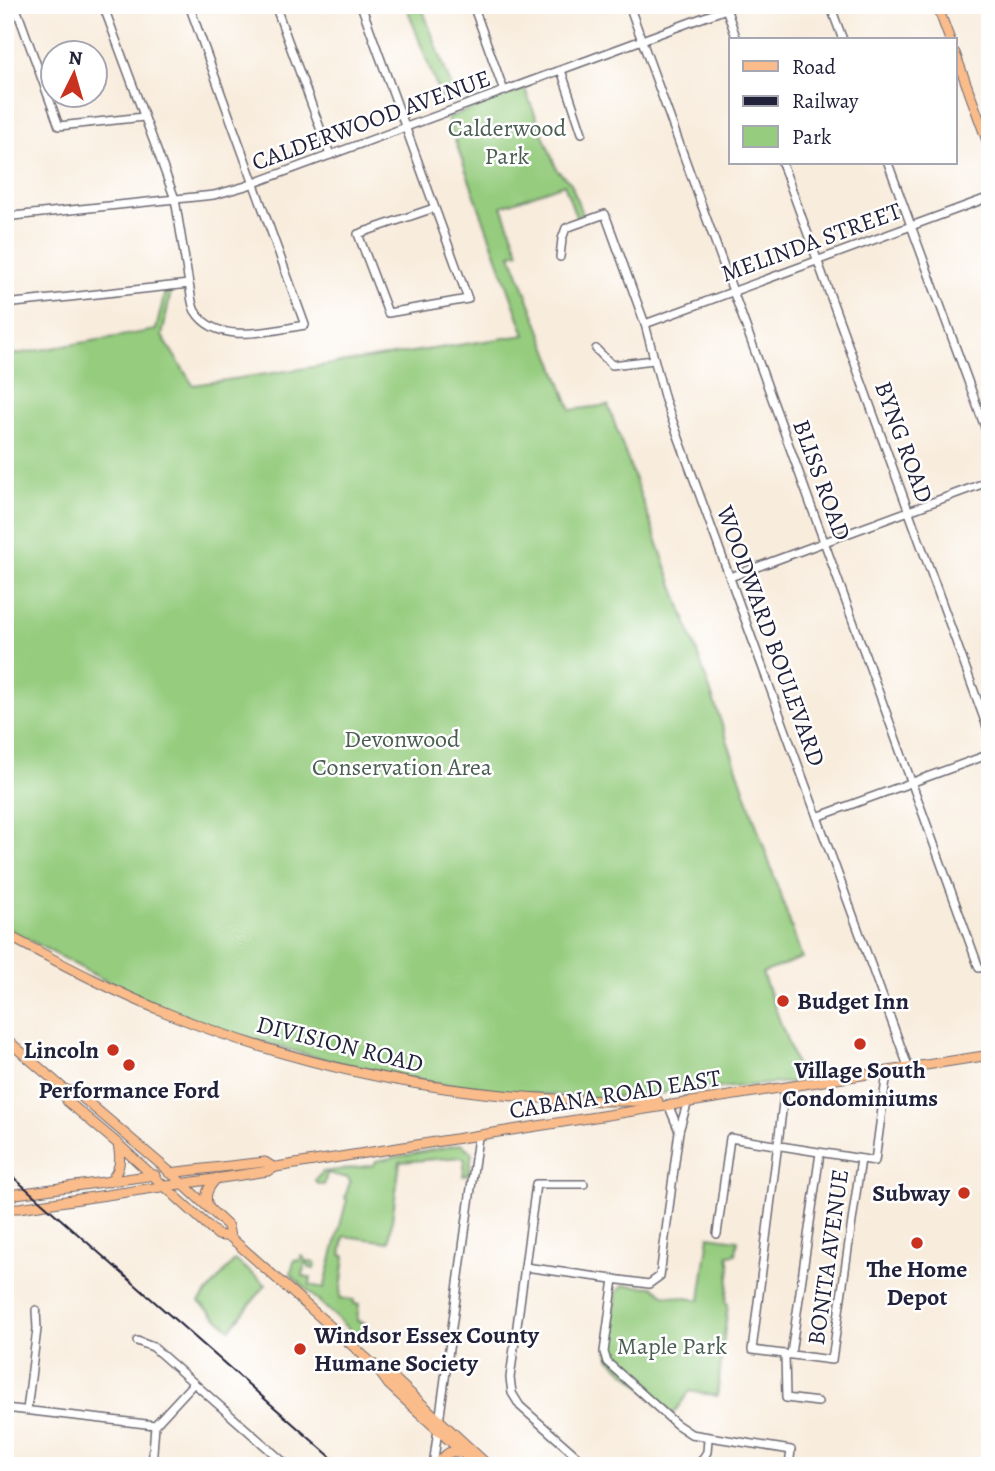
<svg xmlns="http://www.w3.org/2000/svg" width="995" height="1471" font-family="Alegreya,serif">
<rect width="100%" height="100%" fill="#fff"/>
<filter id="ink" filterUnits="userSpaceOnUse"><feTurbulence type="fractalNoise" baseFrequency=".0143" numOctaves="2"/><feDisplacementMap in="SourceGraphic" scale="14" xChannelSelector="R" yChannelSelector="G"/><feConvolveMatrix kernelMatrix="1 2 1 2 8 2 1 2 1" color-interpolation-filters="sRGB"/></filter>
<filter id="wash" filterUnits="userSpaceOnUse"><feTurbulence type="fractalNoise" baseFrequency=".00686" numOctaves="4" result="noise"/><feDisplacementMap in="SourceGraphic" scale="28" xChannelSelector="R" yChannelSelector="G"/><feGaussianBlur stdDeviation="1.57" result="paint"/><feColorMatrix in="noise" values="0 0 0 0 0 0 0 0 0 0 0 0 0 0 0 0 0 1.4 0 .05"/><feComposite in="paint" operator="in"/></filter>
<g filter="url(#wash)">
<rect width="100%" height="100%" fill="#f8ecdc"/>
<!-- green -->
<g fill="#95cc7e" stroke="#5c775c" stroke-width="2">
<polygon points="406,5 421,5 456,99 443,104"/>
<polygon points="525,89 557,170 571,183 583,217 577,219 564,184 502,206 519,252 511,254 571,410 608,405 698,655 802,958 762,973 802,1081 604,1098 477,1090 397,1077 301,1053 226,1031 162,1007 102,979 5,927 5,356 156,330 165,291 171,291 162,336 193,385 525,335 447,118"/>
<polygon points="462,1144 472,1153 469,1174 463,1176 465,1160 462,1157 400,1162 389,1242 344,1236 341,1255 345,1256 340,1298 354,1300 354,1304 359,1304 357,1321 365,1323 363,1336 357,1337 291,1275 294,1260 300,1261 301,1256 304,1257 304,1260 315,1263 314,1269 309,1268 309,1264 305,1263 303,1276 311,1278 310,1285 324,1288 347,1199 345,1198 350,1181 348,1178 327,1173 324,1185 316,1183 315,1180 323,1172 374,1165 376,1161"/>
<polygon points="709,1236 738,1240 736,1254 728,1255 730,1268 726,1303 728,1304 717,1396 690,1391 673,1414 610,1359 608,1352 617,1292 623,1285 653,1287 664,1295 700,1300"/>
<polygon points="235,1260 266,1285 230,1329 199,1302"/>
</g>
</g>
<g filter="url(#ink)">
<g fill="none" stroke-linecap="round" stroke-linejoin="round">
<defs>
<g id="minor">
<polyline points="15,5 59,126 144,117"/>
<polyline points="103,5 175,199 189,284"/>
<polyline points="275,5 330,155"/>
<polyline points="361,5 468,299 388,313 358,234 434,208"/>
<polyline points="473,5 504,91"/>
<polyline points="629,5 979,968"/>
<polyline points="830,5 843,40"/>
<polyline points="726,8 737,40"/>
<polyline points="561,70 582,133"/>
<polyline points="782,163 990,735"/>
<polyline points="888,163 990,441"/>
<polyline points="5,213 13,216 214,195 246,186 737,5"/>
<polyline points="560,257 562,239 566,228 605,214 645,324 665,400 909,1069"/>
<path d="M5,304L189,284C191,292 191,304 195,311C217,347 273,330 305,325L189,5"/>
<polyline points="645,324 990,197"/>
<polyline points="596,349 612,365 654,360"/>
<polyline points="730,577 990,481"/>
<polyline points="817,817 990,754"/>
<polyline points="785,1087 752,1350 832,1360 861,1159"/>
<polyline points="668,1104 679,1131"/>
<polyline points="584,1184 536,1184 510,1378 512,1393 520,1406 588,1466"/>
<polyline points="717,1234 730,1138 875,1161 887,1072"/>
<polyline points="525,1267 649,1284 660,1276 679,1131 688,1101"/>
<polyline points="614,1279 604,1352 607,1362 676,1424 691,1434 791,1450 789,1466"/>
<polyline points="137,1341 153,1347 288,1466"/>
<polyline points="785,1354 786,1398 818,1402"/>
<polyline points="791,1354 820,1153"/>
<polyline points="5,1408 155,1425"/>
<polyline points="27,1410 37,1329 36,1310"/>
<polyline points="152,1466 155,1425 193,1384"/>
<polyline points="433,1466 478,1137"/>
<polyline points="698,1466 707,1452 708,1439"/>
</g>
<g id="major">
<polyline points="937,5 950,40"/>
<polyline points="955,53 990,149"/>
<path d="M5,934C60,963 114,992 172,1015C326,1077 492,1104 658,1101"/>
<polyline points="5,1038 64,1089 77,1093 171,1173 228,1226 230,1237"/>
<polyline points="64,1089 67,1101 117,1143 218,1235 230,1237 373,1364 395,1379 489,1466"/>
<polyline points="169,1173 265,1162 273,1167"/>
<path d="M109,1182C121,1170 121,1160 118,1144"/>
<polyline points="5,1201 16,1194 155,1175"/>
<polyline points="5,1208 19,1208 268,1171 276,1167 990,1055"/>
<path d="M209,1208C203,1196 208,1187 217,1178"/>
<polyline points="378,1370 389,1385 477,1466"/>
<path d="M435,1466C445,1458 446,1448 461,1453"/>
</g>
</defs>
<!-- minor casing -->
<use href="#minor" stroke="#6d6973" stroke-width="10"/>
<!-- major casing -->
<use href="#major" stroke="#6d6973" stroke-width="11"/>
<!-- minor -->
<use href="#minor" stroke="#fff" stroke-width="7"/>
<!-- major -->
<use href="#major" stroke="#f9bc8a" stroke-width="9"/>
<!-- rail -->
<polyline stroke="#22223b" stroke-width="2" points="5,1170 341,1466"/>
</g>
</g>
<!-- markers -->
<g fill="#c8321e" stroke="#fff" stroke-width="2.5">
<circle cx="783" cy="1001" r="7"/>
<circle cx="860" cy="1044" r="7"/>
<circle cx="113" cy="1050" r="7"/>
<circle cx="129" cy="1065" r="7"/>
<circle cx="964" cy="1193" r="7"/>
<circle cx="917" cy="1243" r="7"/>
<circle cx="300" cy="1349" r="7"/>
</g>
<g text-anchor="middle" stroke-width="5" stroke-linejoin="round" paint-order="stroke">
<!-- street labels -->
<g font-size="24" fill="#22223b" stroke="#fff">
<text transform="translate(371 120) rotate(-20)" y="8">CALDERWOOD AVENUE</text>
<text transform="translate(811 242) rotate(-20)" y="8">MELINDA STREET</text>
<text transform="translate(904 442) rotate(70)" y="8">BYNG ROAD</text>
<text transform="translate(822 480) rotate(70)" y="8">BLISS ROAD</text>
<text transform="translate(771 636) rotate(70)" y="8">WOODWARD BOULEVARD</text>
<text transform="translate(340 1044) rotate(14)" y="8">DIVISION ROAD</text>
<text transform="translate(615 1094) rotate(-9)" y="8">CABANA ROAD EAST</text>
<text transform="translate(828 1257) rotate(-82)" y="8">BONITA AVENUE</text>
</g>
<!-- park labels -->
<g font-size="24" fill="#4a5e52" stroke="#fff">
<text x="507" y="136">Calderwood<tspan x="507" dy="28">Park</tspan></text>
<text x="402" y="747">Devonwood<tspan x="402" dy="28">Conservation Area</tspan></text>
<text x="672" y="1354">Maple Park</text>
</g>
<!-- poi labels -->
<g font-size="24" font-weight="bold" fill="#22223b" stroke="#fff">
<text x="797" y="1009" text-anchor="start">Budget Inn</text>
<text x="99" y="1058" text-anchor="end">Lincoln</text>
<text x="860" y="1078">Village South<tspan x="860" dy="28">Condominiums</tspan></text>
<text x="129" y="1098">Performance Ford</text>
<text x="950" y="1201" text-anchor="end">Subway</text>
<text x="917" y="1277">The Home<tspan x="917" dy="28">Depot</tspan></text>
<text x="314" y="1343" text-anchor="start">Windsor Essex County<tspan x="314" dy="28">Humane Society</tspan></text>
</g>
</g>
<!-- margin -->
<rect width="995" height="1471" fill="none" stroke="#fff" stroke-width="28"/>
<!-- legend -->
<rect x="729" y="38" width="228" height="126" fill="#ffffff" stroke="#a7a7b1" stroke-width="2"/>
<rect x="743" y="61" width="35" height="10" fill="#f9bc8a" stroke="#a7a7b1" stroke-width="2"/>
<text x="792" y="74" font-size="21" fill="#22223b">Road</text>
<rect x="743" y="96" width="35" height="10" fill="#22223b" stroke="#a7a7b1" stroke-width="2"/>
<text x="792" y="108" font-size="21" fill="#22223b">Railway</text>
<rect x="743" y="126" width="35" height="21" fill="#95cc7e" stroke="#a7a7b1" stroke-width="2"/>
<text x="792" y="144" font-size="21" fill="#22223b">Park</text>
<!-- north arrow -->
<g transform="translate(74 74) rotate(5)"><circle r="33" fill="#ffffff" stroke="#a7a7b1" stroke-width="2"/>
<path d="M0-5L12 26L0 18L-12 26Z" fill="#c8321e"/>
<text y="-10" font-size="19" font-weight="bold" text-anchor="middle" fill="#22223b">N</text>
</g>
</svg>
